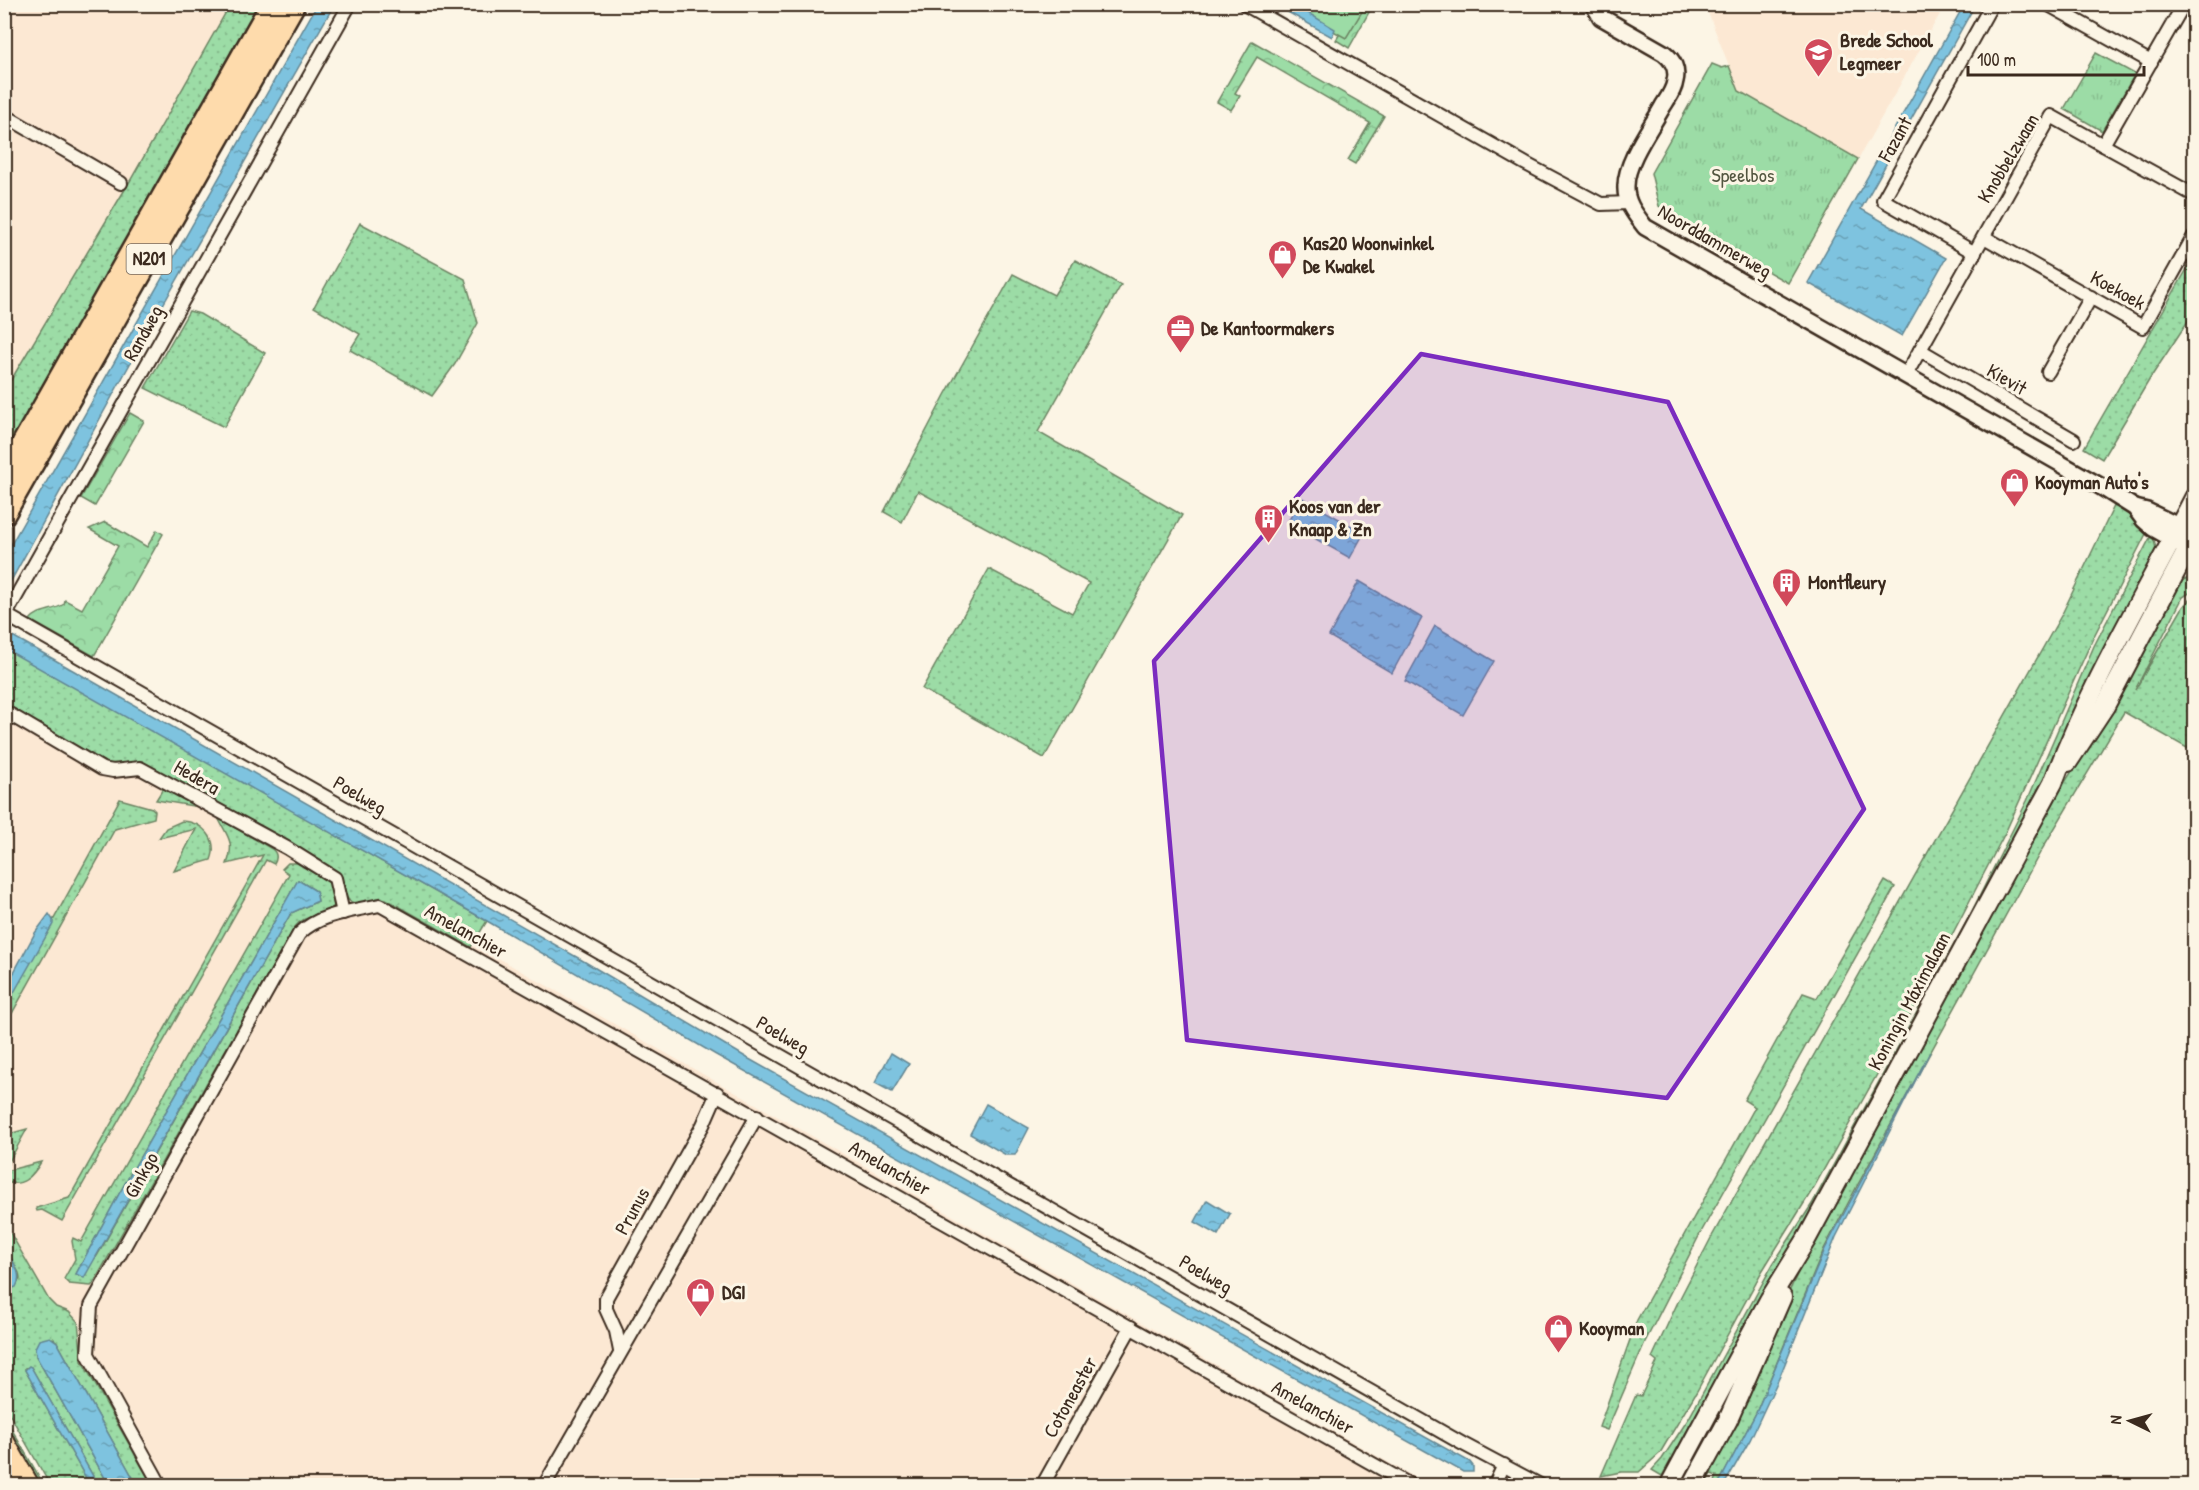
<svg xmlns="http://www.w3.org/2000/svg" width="2199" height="1490" font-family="'Patrick Hand',sans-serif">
<defs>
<pattern id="grass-dots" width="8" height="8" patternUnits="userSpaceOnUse" patternTransform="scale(1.5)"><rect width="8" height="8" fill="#9cdca6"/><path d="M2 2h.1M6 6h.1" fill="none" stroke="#87bd8e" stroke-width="1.8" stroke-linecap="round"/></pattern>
<pattern id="forest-crowns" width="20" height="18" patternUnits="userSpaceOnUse" patternTransform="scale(1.5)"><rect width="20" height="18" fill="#9cdca6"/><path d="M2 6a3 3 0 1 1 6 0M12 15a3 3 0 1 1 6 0" fill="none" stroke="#87bd8e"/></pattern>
<pattern id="park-tufts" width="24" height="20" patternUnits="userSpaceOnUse" patternTransform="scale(1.5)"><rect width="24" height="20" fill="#9cdca6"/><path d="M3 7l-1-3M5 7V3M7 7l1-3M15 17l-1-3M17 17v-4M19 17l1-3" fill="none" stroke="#87bd8e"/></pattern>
<pattern id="water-ripples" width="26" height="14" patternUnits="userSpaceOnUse" patternTransform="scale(1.5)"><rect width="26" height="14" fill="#7ec3df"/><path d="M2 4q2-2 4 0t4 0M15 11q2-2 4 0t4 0" fill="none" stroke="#689fb4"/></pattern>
</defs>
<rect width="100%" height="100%" fill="#fcf5e5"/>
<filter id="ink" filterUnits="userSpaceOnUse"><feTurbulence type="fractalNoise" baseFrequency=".0167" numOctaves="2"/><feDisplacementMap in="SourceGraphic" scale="12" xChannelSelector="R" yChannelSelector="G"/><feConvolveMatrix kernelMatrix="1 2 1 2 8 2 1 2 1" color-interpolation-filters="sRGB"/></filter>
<g filter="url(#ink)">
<!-- built -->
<g fill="#fce8d3">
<polygon points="5,5 232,5 5,397"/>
<polygon points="1705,5 1945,5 1858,159 1739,91"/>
<polygon points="9,681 1428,1485 147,1485 5,1233 4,689"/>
</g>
<!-- grass -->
<g fill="url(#grass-dots)" stroke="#6c8362" stroke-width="1.5" fill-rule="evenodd">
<polygon points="230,5 258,5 5,462 5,390 130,181"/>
<polygon points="360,223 465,279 478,323 455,364 432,396 350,350 360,334 314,307"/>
<polygon points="2194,257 2194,312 2151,377 2102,459 2084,448"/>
<polygon points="1075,260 1121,285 1038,432 1182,515 1044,758 922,689 989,569 1072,613 1089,583 918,491 902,522 884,512 945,395 1013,274 1054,295"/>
<polygon points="189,311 200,314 265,353 224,427 145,388"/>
<polygon points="2116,502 2148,530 2093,638 2006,831 1913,1010 1814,1187 1761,1273 1697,1391 1660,1453 1639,1472 1621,1472 1601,1476 1636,1395 1641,1396 1657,1362 1652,1358 1677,1304 1711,1238 2062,614"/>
<polygon points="2152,534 2156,548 2152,562 2030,811 1758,1312 1721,1369 1662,1476 1652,1470 1662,1459 1689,1418 1773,1264 1812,1204 1970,915 2027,801 2094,646"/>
<polygon points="2194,578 2194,590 2183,597 2135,690 2183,607 2190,599 2194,598 2194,752 2124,712 2041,851 1856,1188 1824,1249 1756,1413 1718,1485 1714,1485 1717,1476 1711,1474 1705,1485 1696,1486 1817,1233 2048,809 2103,722 2181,580"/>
<path d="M4,647L487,921L471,947L386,899C374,898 367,902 356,903C342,904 344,878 336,871L152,767C132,757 122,768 105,762L5,706Z"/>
<polygon points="164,787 191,803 193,806 156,800"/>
<polygon points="120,799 152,808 155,811 154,818 115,829 5,1026 5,1008"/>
<path d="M218,818L272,849C278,854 277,859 274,864L266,860L62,1221L42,1210L37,1211L36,1208L69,1198L263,855L227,864C235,842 228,837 218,818Z"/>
<path d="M182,821C203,822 219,839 211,860L174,871L196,829L159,838L166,828Z"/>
<path d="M288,863H297L327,880L330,883L334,906C324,918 305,913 295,927L93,1284L91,1286L69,1284L64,1279L75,1259L72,1241L73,1238L81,1242L289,874L282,869ZM298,880L316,891L318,901L291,913L97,1256L76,1274L119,1194Z"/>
<polygon points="1885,881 1895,887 1700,1234 1645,1342 1607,1430 1599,1427 1637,1320 1755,1107 1744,1100 1803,993 1817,998"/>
<polygon points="27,1129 5,1169 5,1135"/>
<path d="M41,1162C32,1177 23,1187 5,1182V1171Z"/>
<polygon points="4,1222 49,1300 56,1307 69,1312 78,1322 82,1361 152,1485 137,1485 57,1342 53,1338 36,1356 109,1485 98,1485 31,1367 25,1368 25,1370 90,1485 50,1485 5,1406 5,1291 11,1290 20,1279 19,1273 5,1247"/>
<polygon points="4,1416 44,1485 37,1485 5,1428"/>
</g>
<!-- forest -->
<g fill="url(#forest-crowns)" stroke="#6c8362" stroke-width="1.5">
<polygon points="1357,5 1373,5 1349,48 1336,40"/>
<polygon points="1252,41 1384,116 1355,164 1348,160 1370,123 1257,57 1235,93 1240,96 1231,110 1217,102"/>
<polygon points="130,413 144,421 95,506 81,498"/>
<path d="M105,522L147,547L157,530L163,534L94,656L30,620C39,609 52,612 64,604L65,600L82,609L118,546L89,529Z"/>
</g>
<!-- park -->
<g fill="url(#park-tufts)" stroke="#6c8362" stroke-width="1.5">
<polygon points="2096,53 2135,74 2102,131 2064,109"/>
<polygon points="1712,64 1722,68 1729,66 1739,91 1858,159 1788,283 1678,221 1659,206 1651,173"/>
</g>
<!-- pitch -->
<polygon fill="#9cdca6" stroke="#6c8362" stroke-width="1.5" points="1286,5 1366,5 1346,38"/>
<!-- water -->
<g fill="url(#water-ripples)" stroke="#638692" stroke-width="1.5">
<polygon points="317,5 334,5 148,331 5,592 5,555"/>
<polygon points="1275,5 1295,5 1335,29 1332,37"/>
<polygon points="1964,5 1975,5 1861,209 1946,258 1902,336 1808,283"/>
<polygon points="1302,498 1364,533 1350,558 1287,523"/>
<polygon points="1359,581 1422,618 1392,673 1329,636"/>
<polygon points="1435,626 1494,661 1463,715 1405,681"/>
<polygon points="4,634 9,634 48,656 580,959 749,1059 1470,1462 1473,1466 1473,1472 1463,1472 716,1055 487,921 7,650 5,647"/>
<polygon points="298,880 316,891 318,901 291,913 85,1276 84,1278 76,1274 119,1194"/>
<polygon points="49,914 53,920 53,924 5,1008 5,989 35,933"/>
<polygon points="1930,1052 1836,1237 1780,1376 1750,1440 1724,1485 1718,1485 1756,1413 1825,1249"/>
<polygon points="891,1053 909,1064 892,1092 875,1083"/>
<polygon points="986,1104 1029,1128 1015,1155 1006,1155 970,1134"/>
<polygon points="1207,1200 1230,1214 1218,1235 1195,1222"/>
<path d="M5,1247C11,1260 24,1273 16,1287L5,1291Z"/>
<polygon points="50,1337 57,1342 137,1485 109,1485 36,1356 35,1348 39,1340"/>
<polygon points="29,1366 31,1367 98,1485 90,1485 25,1370"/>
</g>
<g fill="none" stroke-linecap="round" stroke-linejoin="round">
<defs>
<g id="minor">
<polyline points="1244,4 1526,164 1601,204 1629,203"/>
<polyline points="2047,4 2151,62"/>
<polyline points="4,115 121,183"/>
<polyline points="2103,145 2194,195"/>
<polyline points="1984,237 2143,327 2194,236"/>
<polyline points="1975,253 1883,200 1992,4"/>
<polyline points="1920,350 2074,440"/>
<polyline points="2048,372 2091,297"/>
<polyline points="1906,375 2051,116 2103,145 2184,4"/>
<polyline points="6,615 1463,1444 1542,1486"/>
<polyline points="4,618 350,4"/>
<polyline points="4,711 102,769 113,771 140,768 287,848 335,878 343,913"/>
<polyline points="620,1351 616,1331 606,1309 606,1298 703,1125 717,1093"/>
<path d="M161,1486L88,1354L91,1306L299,934C319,914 352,911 380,905L1412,1486"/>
<polyline points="544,1486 757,1116"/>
<polyline points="1042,1486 1131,1327"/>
<polyline points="1494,1486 1504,1465"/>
</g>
<g id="tertiary">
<path d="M1593,4L1601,17L1664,53C1673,60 1678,70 1675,81C1674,90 1668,98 1663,106C1651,128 1626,161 1626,186C1625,202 1635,214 1645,227L2100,486L2135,508L2144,520L2153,528L2183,545"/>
<polyline points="2135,508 2147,511 2189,531"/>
</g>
<g id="secondary">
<polyline points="2068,762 2105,706 2194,537"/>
<path d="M1669,1486L1769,1300L1806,1240L2053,783C2090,684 2146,592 2194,498"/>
<polyline points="1692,1486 1728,1420 1782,1297"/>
</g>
<polyline id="primary" points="4,1442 29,1486"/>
<g id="trunk">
<polyline points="4,477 272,4"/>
<polyline points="4,514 294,4"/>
<polyline points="4,1480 8,1486"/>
</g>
</defs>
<!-- minor casing -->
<use href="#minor" stroke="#3b2a1e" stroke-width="16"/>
<!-- tertiary casing -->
<use href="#tertiary" stroke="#3b2a1e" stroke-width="20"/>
<!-- secondary casing -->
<use href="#secondary" stroke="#3b2a1e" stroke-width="22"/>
<!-- primary casing -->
<use href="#primary" stroke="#3b2a1e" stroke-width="24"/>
<!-- trunk casing -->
<use href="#trunk" stroke="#3b2a1e" stroke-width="26"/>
<!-- minor -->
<use href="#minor" stroke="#fcf5e5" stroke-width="12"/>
<!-- tertiary -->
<use href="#tertiary" stroke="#fcf5e5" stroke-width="15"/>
<!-- secondary -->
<use href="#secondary" stroke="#fcf5e5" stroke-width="18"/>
<!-- primary -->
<use href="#primary" stroke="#fedbac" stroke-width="20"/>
<!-- trunk -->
<use href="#trunk" stroke="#fedbac" stroke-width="21"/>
</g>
</g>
<!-- marked area -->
<path fill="#7b2cbf" fill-opacity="0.2" stroke="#7b2cbf" stroke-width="4.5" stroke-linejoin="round" d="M1421,354L1668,402L1864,809L1667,1098L1187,1040L1154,661Z"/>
<!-- icons -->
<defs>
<symbol id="school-pin" viewBox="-11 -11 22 30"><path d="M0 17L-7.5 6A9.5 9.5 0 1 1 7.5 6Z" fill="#d1495b" stroke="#fcf5e5"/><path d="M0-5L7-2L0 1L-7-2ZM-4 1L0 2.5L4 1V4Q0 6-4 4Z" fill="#fff"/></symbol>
<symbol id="shop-pin" viewBox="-11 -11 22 30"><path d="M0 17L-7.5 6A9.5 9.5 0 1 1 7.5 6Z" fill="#d1495b" stroke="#fcf5e5"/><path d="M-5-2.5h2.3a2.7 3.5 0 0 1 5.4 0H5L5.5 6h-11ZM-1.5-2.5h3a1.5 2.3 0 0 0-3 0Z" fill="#fff"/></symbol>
<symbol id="office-pin" viewBox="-11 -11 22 30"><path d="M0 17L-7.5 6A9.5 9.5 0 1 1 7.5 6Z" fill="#d1495b" stroke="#fcf5e5"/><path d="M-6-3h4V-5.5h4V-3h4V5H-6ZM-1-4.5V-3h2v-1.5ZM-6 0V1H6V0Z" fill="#fff"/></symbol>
<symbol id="building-pin" viewBox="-11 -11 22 30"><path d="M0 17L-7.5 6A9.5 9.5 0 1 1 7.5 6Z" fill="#d1495b" stroke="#fcf5e5"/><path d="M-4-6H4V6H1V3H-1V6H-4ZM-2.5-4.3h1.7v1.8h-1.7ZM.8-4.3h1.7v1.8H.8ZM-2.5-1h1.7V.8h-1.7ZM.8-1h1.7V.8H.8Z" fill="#fff"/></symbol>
</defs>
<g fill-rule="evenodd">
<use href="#school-pin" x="1802" y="36" width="33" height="45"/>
<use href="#shop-pin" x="1266" y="238" width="33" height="45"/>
<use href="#office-pin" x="1164" y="312" width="33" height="45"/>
<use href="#shop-pin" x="1998" y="466" width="33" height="45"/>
<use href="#building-pin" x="1252" y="502" width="33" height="45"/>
<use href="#building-pin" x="1770" y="566" width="33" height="45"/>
<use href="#shop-pin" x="684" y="1276" width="33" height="45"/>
<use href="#shop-pin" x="1542" y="1312" width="33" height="45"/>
</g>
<g text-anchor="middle" stroke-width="6" stroke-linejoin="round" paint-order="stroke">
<!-- shield labels -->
<rect fill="#fcf5e5" stroke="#75675a" stroke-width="1.5" x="126.5" y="244" width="45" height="30" rx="4.5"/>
<g font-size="18" font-weight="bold" fill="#3b2a1e">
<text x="149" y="265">N201</text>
</g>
<!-- poi labels -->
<g font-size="20" font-weight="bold" fill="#3b2a1e" stroke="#fcf5e5" text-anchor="start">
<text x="1840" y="47">Brede School<tspan x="1840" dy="23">Legmeer</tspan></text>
<text x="1303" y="250">Kas20 Woonwinkel<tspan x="1303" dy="23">De Kwakel</tspan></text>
<text x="1201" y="335">De Kantoormakers</text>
<text x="2035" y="489">Kooyman Auto's</text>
<text x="1289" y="513">Koos van der<tspan x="1289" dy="23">Knaap &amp; Zn</tspan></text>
<text x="1808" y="589">Montfleury</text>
<text x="722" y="1299">DGI</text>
<text x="1579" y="1335">Kooyman</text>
</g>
<!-- street labels -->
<g font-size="20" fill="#3b2a1e" stroke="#fcf5e5">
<text transform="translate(1895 139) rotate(-61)" y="7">Fazant</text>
<text transform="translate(2008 158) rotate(-59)" y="7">Knobbelzwaan</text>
<text transform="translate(1715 241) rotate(30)" y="7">Noorddammerweg</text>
<text transform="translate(2118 290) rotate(29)" y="7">Koekoek</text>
<text transform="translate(143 333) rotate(-61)" y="7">Randweg</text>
<text transform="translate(2007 379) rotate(30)" y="7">Kievit</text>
<text transform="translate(197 777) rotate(30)" y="7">Hedera</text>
<text transform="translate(360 795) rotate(30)" y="7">Poelweg</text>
<text transform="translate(466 931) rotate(29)" y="7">Amelanchier</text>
<text transform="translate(1909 1001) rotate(-62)" y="7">Koningin Máximalaan</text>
<text transform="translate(783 1035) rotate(30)" y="7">Poelweg</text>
<text transform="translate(890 1168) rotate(30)" y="7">Amelanchier</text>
<text transform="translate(141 1175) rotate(-61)" y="7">Ginkgo</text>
<text transform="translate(632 1211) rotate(-61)" y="7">Prunus</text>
<text transform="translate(1206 1274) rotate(30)" y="7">Poelweg</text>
<text transform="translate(1070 1397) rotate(-61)" y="7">Cotoneaster</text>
<text transform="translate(1313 1407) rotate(29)" y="7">Amelanchier</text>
</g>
<!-- park labels -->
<g font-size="20" fill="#535640" stroke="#fcf5e5">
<text x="1743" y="182">Speelbos</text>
</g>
</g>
<!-- margin -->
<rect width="2199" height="1490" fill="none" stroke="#fcf5e5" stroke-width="24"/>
<rect x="12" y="12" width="2175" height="1466" fill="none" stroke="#3b2a1e" stroke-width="2" filter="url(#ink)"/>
<!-- north arrow -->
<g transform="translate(2130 1421) rotate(275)" stroke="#fcf5e5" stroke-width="4.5" paint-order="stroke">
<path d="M0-4.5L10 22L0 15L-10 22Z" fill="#3b2a1e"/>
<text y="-9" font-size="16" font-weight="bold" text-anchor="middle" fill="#3b2a1e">N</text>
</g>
<!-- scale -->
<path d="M1968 66v9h176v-9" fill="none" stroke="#3b2a1e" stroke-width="3"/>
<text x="1977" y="66" font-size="18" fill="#3b2a1e" stroke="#fcf5e5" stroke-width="4.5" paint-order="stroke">100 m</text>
</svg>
